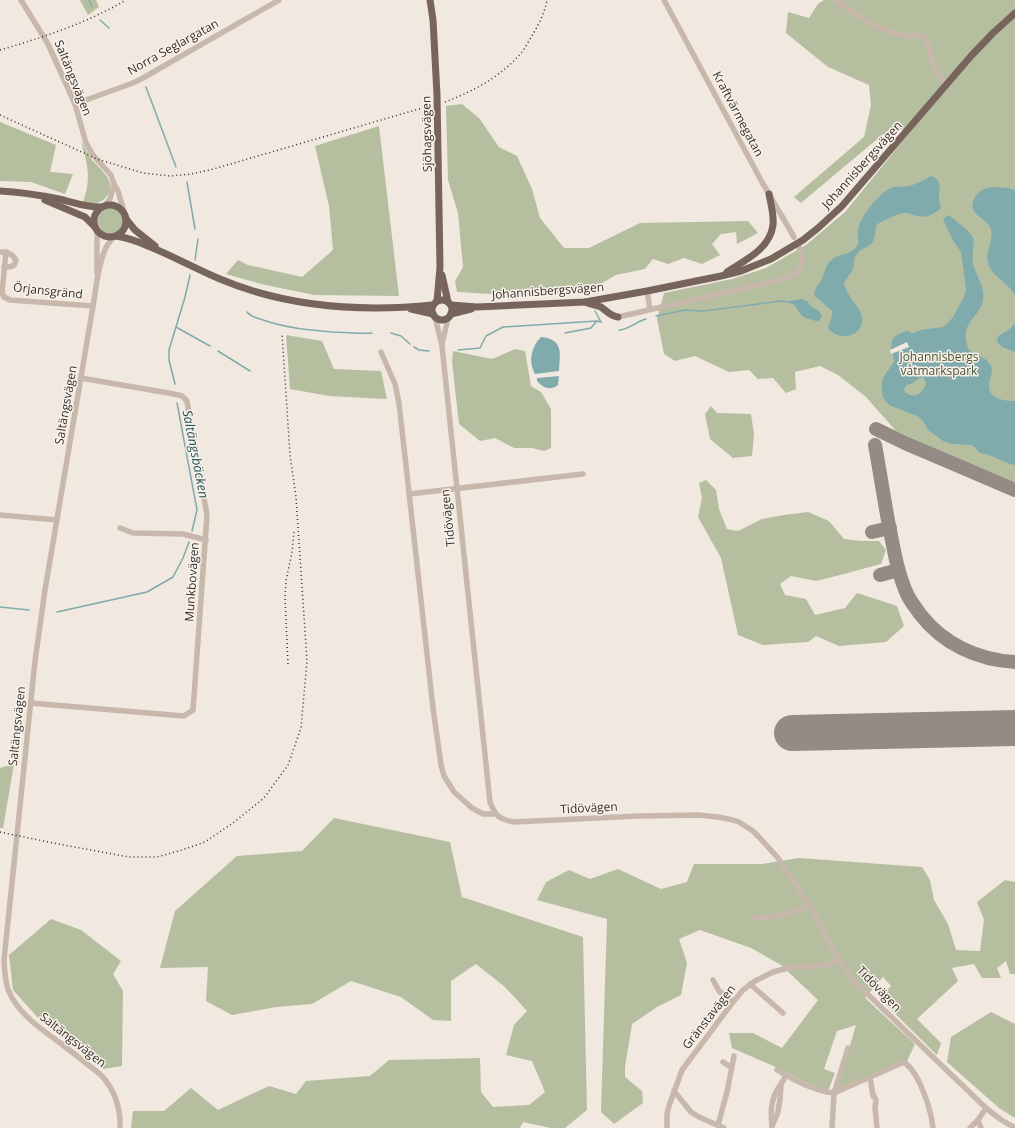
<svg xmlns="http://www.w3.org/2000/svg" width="1015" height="1128" font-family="'Open Sans',sans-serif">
<rect width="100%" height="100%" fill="#f1e8df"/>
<!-- green -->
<g fill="#b5bfa0">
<polygon points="80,0 96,0 99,7 88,15"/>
<polygon points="824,0 1015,0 1015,484 896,431 866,397 838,375 820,366 795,372 796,389 786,393 773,378 758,379 749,370 729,372 695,356 675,361 664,354 657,319 664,293 732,279 766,268 806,245 845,212 915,126 882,135 801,203 794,197 864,137 871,105 869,85 828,67 786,33 788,12 809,18 818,4"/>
<polygon points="462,104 479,118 499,147 517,156 532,189 540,218 564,248 589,248 640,223 748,221 758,233 737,244 736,232 721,234 712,244 720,255 702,264 684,258 668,264 653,259 645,269 616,275 587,292 530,296 457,292 455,281 463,267 458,213 448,180 446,106"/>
<polygon points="0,122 56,145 50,172 73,174 65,194 31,182 0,181"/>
<polygon points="379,126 399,296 314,295 261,284 226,274 238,260 248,265 302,277 333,250 329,206 315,146"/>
<path d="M81,141C84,146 87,152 90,157C98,169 120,181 106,197C99,205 93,204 83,202C92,178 87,164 81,141Z"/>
<circle cx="111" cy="221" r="13"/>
<polygon points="286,335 322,341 334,369 381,371 387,399 329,396 290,389"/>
<polygon points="515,349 525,351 531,386 541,392 551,409 551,448 544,451 532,448 514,448 495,438 480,441 459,424 452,361 453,351 492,359"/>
<polygon points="711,406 717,413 751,414 754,434 752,456 733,458 710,439 705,414"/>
<polygon points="706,480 716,490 719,509 727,529 738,531 762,519 784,515 808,512 829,521 844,539 861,541 879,541 886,550 881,564 840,575 816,581 791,576 780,584 785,595 806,599 815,615 845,608 857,593 897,606 904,626 886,642 839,646 816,636 808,642 763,645 738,635 721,558 698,517 702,498 699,483"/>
<polygon points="14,764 3,828 0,828 0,768"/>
<polygon points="334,818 450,842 462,897 583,937 587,1110 565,1128 551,1128 523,1122 520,1128 131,1128 133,1111 164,1111 191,1088 218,1110 269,1086 296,1094 306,1081 370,1076 389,1060 441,1059 480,1058 481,1092 493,1107 529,1105 545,1092 532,1061 506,1055 514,1025 527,1011 505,987 476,964 451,981 451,1021 433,1020 401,997 351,981 312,1004 276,1007 232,1015 206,1001 208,967 160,968 175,911 237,856 302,851"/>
<polygon points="799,858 922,867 930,880 934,900 948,924 956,950 980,951 984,920 977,902 1005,880 1015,882 1015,974 1010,974 1006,961 997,968 1001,978 982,978 974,964 952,968 958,981 917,1019 941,1043 937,1055 879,998 891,986 883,977 865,998 915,1044 907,1061 837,1090 856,1025 837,1031 824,1069 835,1073 828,1091 803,1081 778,1068 732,1048 729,1033 753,1033 782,1048 818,1000 781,965 751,948 700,930 679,939 687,963 681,995 657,1007 632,1024 625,1067 625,1077 642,1091 643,1103 614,1124 601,1112 607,919 537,900 546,882 569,870 590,879 618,869 661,889 687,882 694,864 762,864"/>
<polygon points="51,919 81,930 121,961 113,974 123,991 122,1066 103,1069 40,1020 13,990 9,955"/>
<polygon points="991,1012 1015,1024 1015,1118 999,1108 947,1062 951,1037"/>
</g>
<!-- water -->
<g fill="#80abac" fill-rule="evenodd">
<path d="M931,176C943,180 939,187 939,198C939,201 940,204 941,208C938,212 933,213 929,216C925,217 921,217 917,216C913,215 910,213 905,213C900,213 880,221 877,225C874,232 876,240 870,245C866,248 860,249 857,254C853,258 855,263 853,268C851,274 846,278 844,284C846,289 848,294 851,298C855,305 861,309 862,317C865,336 839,343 828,328C829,322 833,317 832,311L814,295C815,288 819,284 822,279C826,270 825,264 834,258C841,253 849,256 855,248C861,243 857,237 858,231C858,226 861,221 863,217C869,207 882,191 893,187C898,186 904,187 909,186C916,184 924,180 931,176Z"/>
<path d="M993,187L1008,188L1015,190V295C1008,282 991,277 988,262C985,251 994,240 991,229C987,216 965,216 975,197C979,190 985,188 993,187Z"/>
<path d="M949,215C955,221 968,229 972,236C976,244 971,255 973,264C976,275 985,287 983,299C980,319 957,323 969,350C976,355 985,357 990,364C995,371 989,378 989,385C988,399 1005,401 1015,401V465C1003,463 992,454 980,453L972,445L952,444L943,441L928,430L923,421L917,416L891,406L887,403L883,397L882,390V382L884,376L894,362V359L891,347L892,341L894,337L903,332L907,331L913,333L920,330L943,327L946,325L953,317L964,297L966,289L961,252L952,239L943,219ZM923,377L926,383C923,393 915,400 905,392L904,389L907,385C915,383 916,379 923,377Z"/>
<path d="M801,299C810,301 807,303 812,307C816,310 820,310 822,316L818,322C813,319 809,320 804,317C798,314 798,305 790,303V301Z"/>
<path d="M1015,323V352C1008,349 1000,348 997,341L998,336L1010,329Z"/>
<path d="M541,337C564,339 560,354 559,371L535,374C528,361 531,347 541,337Z"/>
<path d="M559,376L558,385C550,391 543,388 537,381V378Z"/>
</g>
<!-- pier -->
<polygon fill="#f1e8df" points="907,342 909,347 891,354 890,350"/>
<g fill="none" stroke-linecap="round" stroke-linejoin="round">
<!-- stream -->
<g stroke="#80abac" stroke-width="1.5">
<polyline points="89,0 92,7"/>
<polyline points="100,20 109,28"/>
<polyline points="146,87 176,167"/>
<polyline points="187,182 195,229"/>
<polyline points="195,260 198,239"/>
<polyline points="595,311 601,322"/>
<path d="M247,312C251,317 257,318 263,320C286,328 309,330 332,332C346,332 359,334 372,333"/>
<polyline points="656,316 685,310 703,311 781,301 790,302"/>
<polyline points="176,327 210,346"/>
<path d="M619,330C628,330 637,321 646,319"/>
<polyline points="391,333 401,336 410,344"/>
<polyline points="565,333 591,328 596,322"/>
<polyline points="414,347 419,350 429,351"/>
<polyline points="458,350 480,348 486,336 503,327 597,321 601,322"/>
<polyline points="218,351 250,371"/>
<polyline points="175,384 169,360 169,350 185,297 190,275"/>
<polyline points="177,403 197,510 192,531"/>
<polyline points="0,607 29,610"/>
<polyline points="57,612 147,592 173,577 183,558 189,542"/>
</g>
<!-- taxiway -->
<g stroke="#948b84" stroke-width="14">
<polyline points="876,429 905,443 1015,490"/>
<path d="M875,445C880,472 884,499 889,526C894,549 897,572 907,594C910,601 916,608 920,614C943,644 978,660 1015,662"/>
<polyline points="872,532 890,528"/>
<polyline points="880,575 898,570"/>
</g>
<!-- runway -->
<polyline stroke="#948b84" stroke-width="36" points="792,733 1015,728"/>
<!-- minor -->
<g stroke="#c8b8ab" stroke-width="5.5">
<polyline points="21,0 48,44 75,104 86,143 93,155 111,175 114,184 118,191 125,215"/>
<polyline points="664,0 762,182 794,237"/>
<polyline points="835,0 874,26 902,35 908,36 917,35 921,36 924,39 929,47 934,68 939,77 947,84"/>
<polyline points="75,104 133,83 143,78 279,0"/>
<polyline points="104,206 110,199 114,184"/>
<path d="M114,237C110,241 107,244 105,250C98,265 96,289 93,306L45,590L35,661L4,960C5,973 5,985 11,996C22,1016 41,1029 59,1042C73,1053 86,1063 100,1074C114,1088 121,1108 120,1128"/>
<polyline points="0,252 6,252 2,293 4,297 10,300 93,306"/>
<path d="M4,267C11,267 15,267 16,260L12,255L6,252"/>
<polyline points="97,273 97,231"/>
<polyline points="647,291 650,309"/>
<path d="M435,317L442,346L490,802C496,817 498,818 513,822L639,816L698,815L718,817L733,820L739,822L753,831L758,836L778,858L809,905L839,960L855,982L986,1108L1000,1119L1015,1128"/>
<path d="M618,317L784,279C799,273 807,264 799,247"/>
<polyline points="442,344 448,318"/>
<polyline points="381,352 395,384 399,403 433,708 441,765 444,776 454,792 472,808 483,814 494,814"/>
<polyline points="409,494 583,474"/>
<polyline points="0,515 57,520"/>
<polyline points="120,528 133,533 183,534 206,540"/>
<polyline points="30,703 184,716 193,710 207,515 187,401 182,396 174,394 81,378"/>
<path d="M754,918C759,917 763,917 768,917C782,916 797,911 809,905"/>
<polyline points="713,980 719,991 733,1002"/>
<polyline points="750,984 783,1013"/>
<polyline points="723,1062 732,1068"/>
<path d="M777,1070C794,1080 814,1091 834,1093L902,1063H905C920,1074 931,1110 933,1128"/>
<polyline points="870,1077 873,1096"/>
<polyline points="674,1091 691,1112 699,1117 724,1128"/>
<polyline points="873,1094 876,1100 875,1107 877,1128"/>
<polyline points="978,1120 981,1128"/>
<polyline points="773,1124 778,1112 780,1099 781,1086"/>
<polyline points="718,1125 727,1092 734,1056"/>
<polyline points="667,1128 667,1114 669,1106 682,1070 733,1002 743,990 755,981 773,972 788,968 828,965 839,960"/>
<path d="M772,1128C771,1115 770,1104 776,1092C779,1086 783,1082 786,1075"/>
<polyline points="832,1128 834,1093 848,1048"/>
<polyline points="970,1128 978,1120 986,1108"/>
</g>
<!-- major -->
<g stroke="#77655c" stroke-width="7">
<polyline points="430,0 433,20 437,95 440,267 437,301"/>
<path d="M0,191C20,192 39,195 59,199C73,202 87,208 102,207"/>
<polyline points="45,200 85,217 95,227"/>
<circle cx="110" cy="221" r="16"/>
<polyline points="126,219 135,230 155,246"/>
<path d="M116,236C129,238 137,241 148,246C173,256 196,269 220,279C286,307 362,312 433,305"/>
<path d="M727,272C745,260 770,249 773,225C774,215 771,204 769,194"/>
<polyline points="442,275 448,302"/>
<circle cx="442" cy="310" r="10"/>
<path d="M585,302C590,304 596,305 601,307C607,311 610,316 618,317"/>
<polyline points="451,305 477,307 585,302 647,291 721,276 741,271 771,259 803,240 818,228 842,206 971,56 993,33 1015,13"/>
<polyline points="411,309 433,314"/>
<polyline points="451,314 471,309"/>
</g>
<!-- rail -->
<g stroke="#372e2a" stroke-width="1.5" stroke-dasharray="1 3" stroke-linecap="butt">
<path d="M0,50C44,37 87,23 126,0"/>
<path d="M445,102C474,91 502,76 522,52C526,47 529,40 533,34C539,24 545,12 547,0"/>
<polyline points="0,115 97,159 143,173 170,176 191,174 210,170 429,106"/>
<polyline points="288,664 285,597 286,581 292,552 294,532"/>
<polyline points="0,832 53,843 129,857 157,857 182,850 205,842 233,823 264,798 288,765 301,728 307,661 296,497 290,455 282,333"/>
</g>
</g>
<g text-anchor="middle" stroke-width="3" stroke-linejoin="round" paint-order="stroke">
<!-- street labels -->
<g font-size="12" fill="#372e2a" stroke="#f9f2eb">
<text transform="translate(173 47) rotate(-29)" y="4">Norra Seglargatan</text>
<text transform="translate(73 78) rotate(68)" y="4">Saltängsvägen</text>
<text transform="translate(738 114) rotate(62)" y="4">Kraftvärmegatan</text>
<text transform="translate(427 134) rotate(-91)" y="4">Sjöhagsvägen</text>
<text transform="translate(862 165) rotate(-48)" y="4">Johannisbergsvägen</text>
<text transform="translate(48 291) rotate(6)" y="4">Örjansgränd</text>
<text transform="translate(548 291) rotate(-4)" y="4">Johannisbergsvägen</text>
<text transform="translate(66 405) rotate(-80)" y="4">Saltängsvägen</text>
<text transform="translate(448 518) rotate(-96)" y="4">Tidövägen</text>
<text transform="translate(192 582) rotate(-86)" y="4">Munkbovägen</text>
<text transform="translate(17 726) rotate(-84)" y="4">Saltängsvägen</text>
<text transform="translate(589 808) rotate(-3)" y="4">Tidövägen</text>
<text transform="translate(879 989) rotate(46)" y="4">Tidövägen</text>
<text transform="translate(709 1017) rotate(-52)" y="4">Gränstavägen</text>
<text transform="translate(73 1040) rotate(38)" y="4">Saltängsvägen</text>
</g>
<!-- park labels -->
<g font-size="12" fill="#475330" stroke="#f9f2eb">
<text x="939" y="361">Johannisbergs<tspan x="939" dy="14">våtmarkspark</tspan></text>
</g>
<!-- water labels -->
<g font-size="13" font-style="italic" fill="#225355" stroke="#f9f2eb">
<text transform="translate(196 454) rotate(79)" y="5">Saltängsbäcken</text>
</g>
</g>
</svg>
